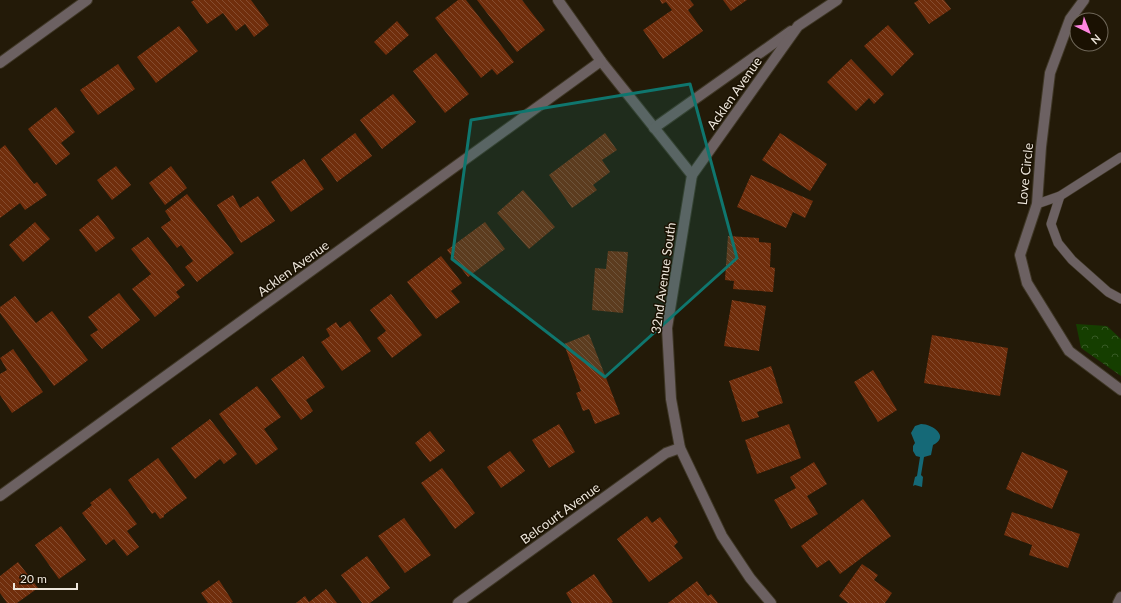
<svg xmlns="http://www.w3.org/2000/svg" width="1121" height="603" font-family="Lato,sans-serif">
<defs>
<pattern id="forest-crowns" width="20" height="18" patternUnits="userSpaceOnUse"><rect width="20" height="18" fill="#153e00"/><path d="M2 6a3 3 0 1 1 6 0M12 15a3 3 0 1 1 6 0" fill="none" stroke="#375a25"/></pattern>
<pattern id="building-back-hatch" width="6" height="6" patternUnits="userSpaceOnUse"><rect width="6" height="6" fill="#702e0c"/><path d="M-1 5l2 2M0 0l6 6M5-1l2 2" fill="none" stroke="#854c2f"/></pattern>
</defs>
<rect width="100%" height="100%" fill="#231a08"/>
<!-- forest -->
<polygon fill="url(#forest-crowns)" points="1076,324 1107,326 1121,339 1121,376 1081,348"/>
<!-- water -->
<path fill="#156977" d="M921,424C933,424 950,437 933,445L931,455L924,457L921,475L923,477L922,487L915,485L913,486L915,477L917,476L920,457L916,456L913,451V446L915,443L911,433L915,426Z"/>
<!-- building -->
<g fill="url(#building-back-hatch)">
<polygon points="194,0 251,0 269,25 254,37 245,24 236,31 223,13 207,24 191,2"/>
<polygon points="458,0 466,0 514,62 497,75 492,69 481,78 435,18"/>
<polygon points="477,0 522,0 545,30 517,52"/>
<polygon points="660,0 690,0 694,5 688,10 703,31 663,59 643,30 672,10 666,2 662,4"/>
<polygon points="723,0 747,0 731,11"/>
<polygon points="919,0 944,0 951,9 929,24 914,3"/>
<polygon points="397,21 409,35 386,55 374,42"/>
<polygon points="888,25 914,54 892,76 864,46"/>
<polygon points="179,26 198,51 156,83 137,57"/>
<polygon points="436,53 469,94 445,113 413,71"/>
<polygon points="851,59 884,94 874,104 869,98 856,111 827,82"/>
<polygon points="118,64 135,89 98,115 80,90"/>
<polygon points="393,94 416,122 382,149 360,120"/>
<polygon points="56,107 75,132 61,143 70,154 56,165 28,129"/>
<polygon points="355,133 372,156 337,182 321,159"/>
<polygon points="605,133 617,150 602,160 610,172 593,185 597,190 572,208 549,175"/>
<polygon points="780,133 827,164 810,191 762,160"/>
<polygon points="5,145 34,184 37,182 47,195 25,210 20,203 0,218 0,149"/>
<polygon points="304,159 324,189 291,212 271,182"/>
<polygon points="116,166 131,185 112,200 97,180"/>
<polygon points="171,166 187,188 165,205 149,183"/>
<polygon points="751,175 813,201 805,218 793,212 786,228 737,207"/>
<polygon points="523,190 555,227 529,249 497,213"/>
<polygon points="187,194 234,253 197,282 185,267 193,261 181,245 177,248 161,227 171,220 165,211"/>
<polygon points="233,195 240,208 258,196 275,221 241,243 217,205"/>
<polygon points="98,215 115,238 96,252 79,230"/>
<polygon points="35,222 50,239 23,262 9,245"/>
<polygon points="485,222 505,249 468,277 447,250"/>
<polygon points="728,236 759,238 759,242 771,243 770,267 775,268 773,292 733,289 734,281 725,280"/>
<polygon points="148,237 185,285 176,292 180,297 155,317 132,289 151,274 131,249"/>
<polygon points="608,251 628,252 623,313 592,310 595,268 606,269"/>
<polygon points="441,256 462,283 451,291 460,302 436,319 407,282"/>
<polygon points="119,293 140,320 102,349 90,335 98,330 88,317"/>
<polygon points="391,294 422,335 392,358 377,338 386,331 370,310"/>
<polygon points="15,296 36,323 52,311 88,360 54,386 0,313 0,307"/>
<polygon points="732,300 766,306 759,351 724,346"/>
<polygon points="350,321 371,351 342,371 321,342 330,336 326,329 336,322 340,328"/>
<polygon points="589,334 620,414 595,424 589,409 583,411 576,393 581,391 564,344"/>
<polygon points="932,335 1008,348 1000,396 924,383"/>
<polygon points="13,349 43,392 12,413 0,395 0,374 7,370 0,358"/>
<polygon points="303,356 325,387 306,400 313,411 301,420 271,379"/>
<polygon points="771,366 783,403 757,412 759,417 742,422 729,381"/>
<polygon points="873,370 897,410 878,422 854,382"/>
<polygon points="257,386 281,417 264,429 278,449 256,465 219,414"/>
<polygon points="210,419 237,454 224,464 220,459 195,479 171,448"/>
<polygon points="559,424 575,452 549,468 532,440"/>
<polygon points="789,424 801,458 757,474 745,440"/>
<polygon points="430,431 445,451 430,462 415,443"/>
<polygon points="510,451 525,471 501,488 487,467"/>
<polygon points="1022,452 1068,471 1052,509 1006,489"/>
<polygon points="158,458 187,498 164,515 164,517 160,519 155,512 152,514 128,480"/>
<polygon points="814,462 827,484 807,496 818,514 791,529 774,500 796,488 790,477"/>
<polygon points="442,468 475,513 455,529 421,483"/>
<polygon points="110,488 137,524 127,531 139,547 127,556 114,539 106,545 82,513 92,505 90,503"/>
<polygon points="863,499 891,536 840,574 829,560 817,568 801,546"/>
<polygon points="1012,512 1080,534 1068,568 1029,555 1032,545 1004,535"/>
<polygon points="647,516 652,523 660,517 678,542 674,546 683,558 649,582 617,539"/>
<polygon points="404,518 431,555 405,573 378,536"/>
<polygon points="61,526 86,560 59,579 35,545"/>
<polygon points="367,556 390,588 370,603 362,603 341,575"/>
<polygon points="18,562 38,588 17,603 7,603 0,593 0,576"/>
<polygon points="862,564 878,575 874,580 892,593 885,603 848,603 839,596"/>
<polygon points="594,574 613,602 611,603 572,603 566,593"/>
<polygon points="219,580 233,602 231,603 208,603 201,593"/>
<polygon points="697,581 708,596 711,594 718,603 668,603"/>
<polygon points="326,589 337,603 296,603 305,596 309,602"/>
</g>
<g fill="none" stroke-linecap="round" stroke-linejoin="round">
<defs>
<g id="lane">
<polyline points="1060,196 1051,224 1058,243 1072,260 1108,292 1121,299"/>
<polyline points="1037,204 1060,196 1121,157"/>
</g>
<g id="street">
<polyline points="558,0 601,61 692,175 667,328 671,399 680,448 722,536 750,578 771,603"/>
<polyline points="1084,0 1070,19 1050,73 1041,147 1037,204 1020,255 1027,283 1069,351 1121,390"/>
<polyline points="0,63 87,0"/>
<polyline points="654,128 791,31"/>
<polyline points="692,175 798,26 837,0"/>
<polyline points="0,496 601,61"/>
<polyline points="458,603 666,453 680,448"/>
<polyline points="1118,603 1121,597"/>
</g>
</defs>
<!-- lane casing -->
<use href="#lane" stroke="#3f3726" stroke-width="10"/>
<!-- street casing -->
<use href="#street" stroke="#3f3726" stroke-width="12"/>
<!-- lane -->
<use href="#lane" stroke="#6c6162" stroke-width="9"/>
<!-- street -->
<use href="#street" stroke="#6c6162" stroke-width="10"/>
</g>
<!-- marked area -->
<path fill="#0f766e" fill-opacity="0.2" stroke="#0f766e" stroke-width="3" stroke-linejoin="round" d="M690,84L737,258L605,377L452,259L471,120Z"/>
<g text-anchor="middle" stroke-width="3" stroke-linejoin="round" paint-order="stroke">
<!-- street labels -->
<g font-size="13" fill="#eee7dc" stroke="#1a1102">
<text transform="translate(734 93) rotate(-55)" y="5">Acklen Avenue</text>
<text transform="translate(1025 174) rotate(-84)" y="5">Love Circle</text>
<text transform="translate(293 268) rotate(-36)" y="5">Acklen Avenue</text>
<text transform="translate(663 278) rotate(-82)" y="5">32nd Avenue South</text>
<text transform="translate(560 513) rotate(-36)" y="5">Belcourt Avenue</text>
</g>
</g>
<!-- north arrow -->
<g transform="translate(1089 32) rotate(137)"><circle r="19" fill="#1a1102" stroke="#6f6759"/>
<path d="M0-3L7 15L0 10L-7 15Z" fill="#fe85e0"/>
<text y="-6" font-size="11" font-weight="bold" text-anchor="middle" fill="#eee7dc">N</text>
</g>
<!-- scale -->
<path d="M14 583v6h63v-6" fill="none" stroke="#eee7dc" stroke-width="2"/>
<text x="20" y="583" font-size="12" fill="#eee7dc" stroke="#1a1102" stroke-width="3" paint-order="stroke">20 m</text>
</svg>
